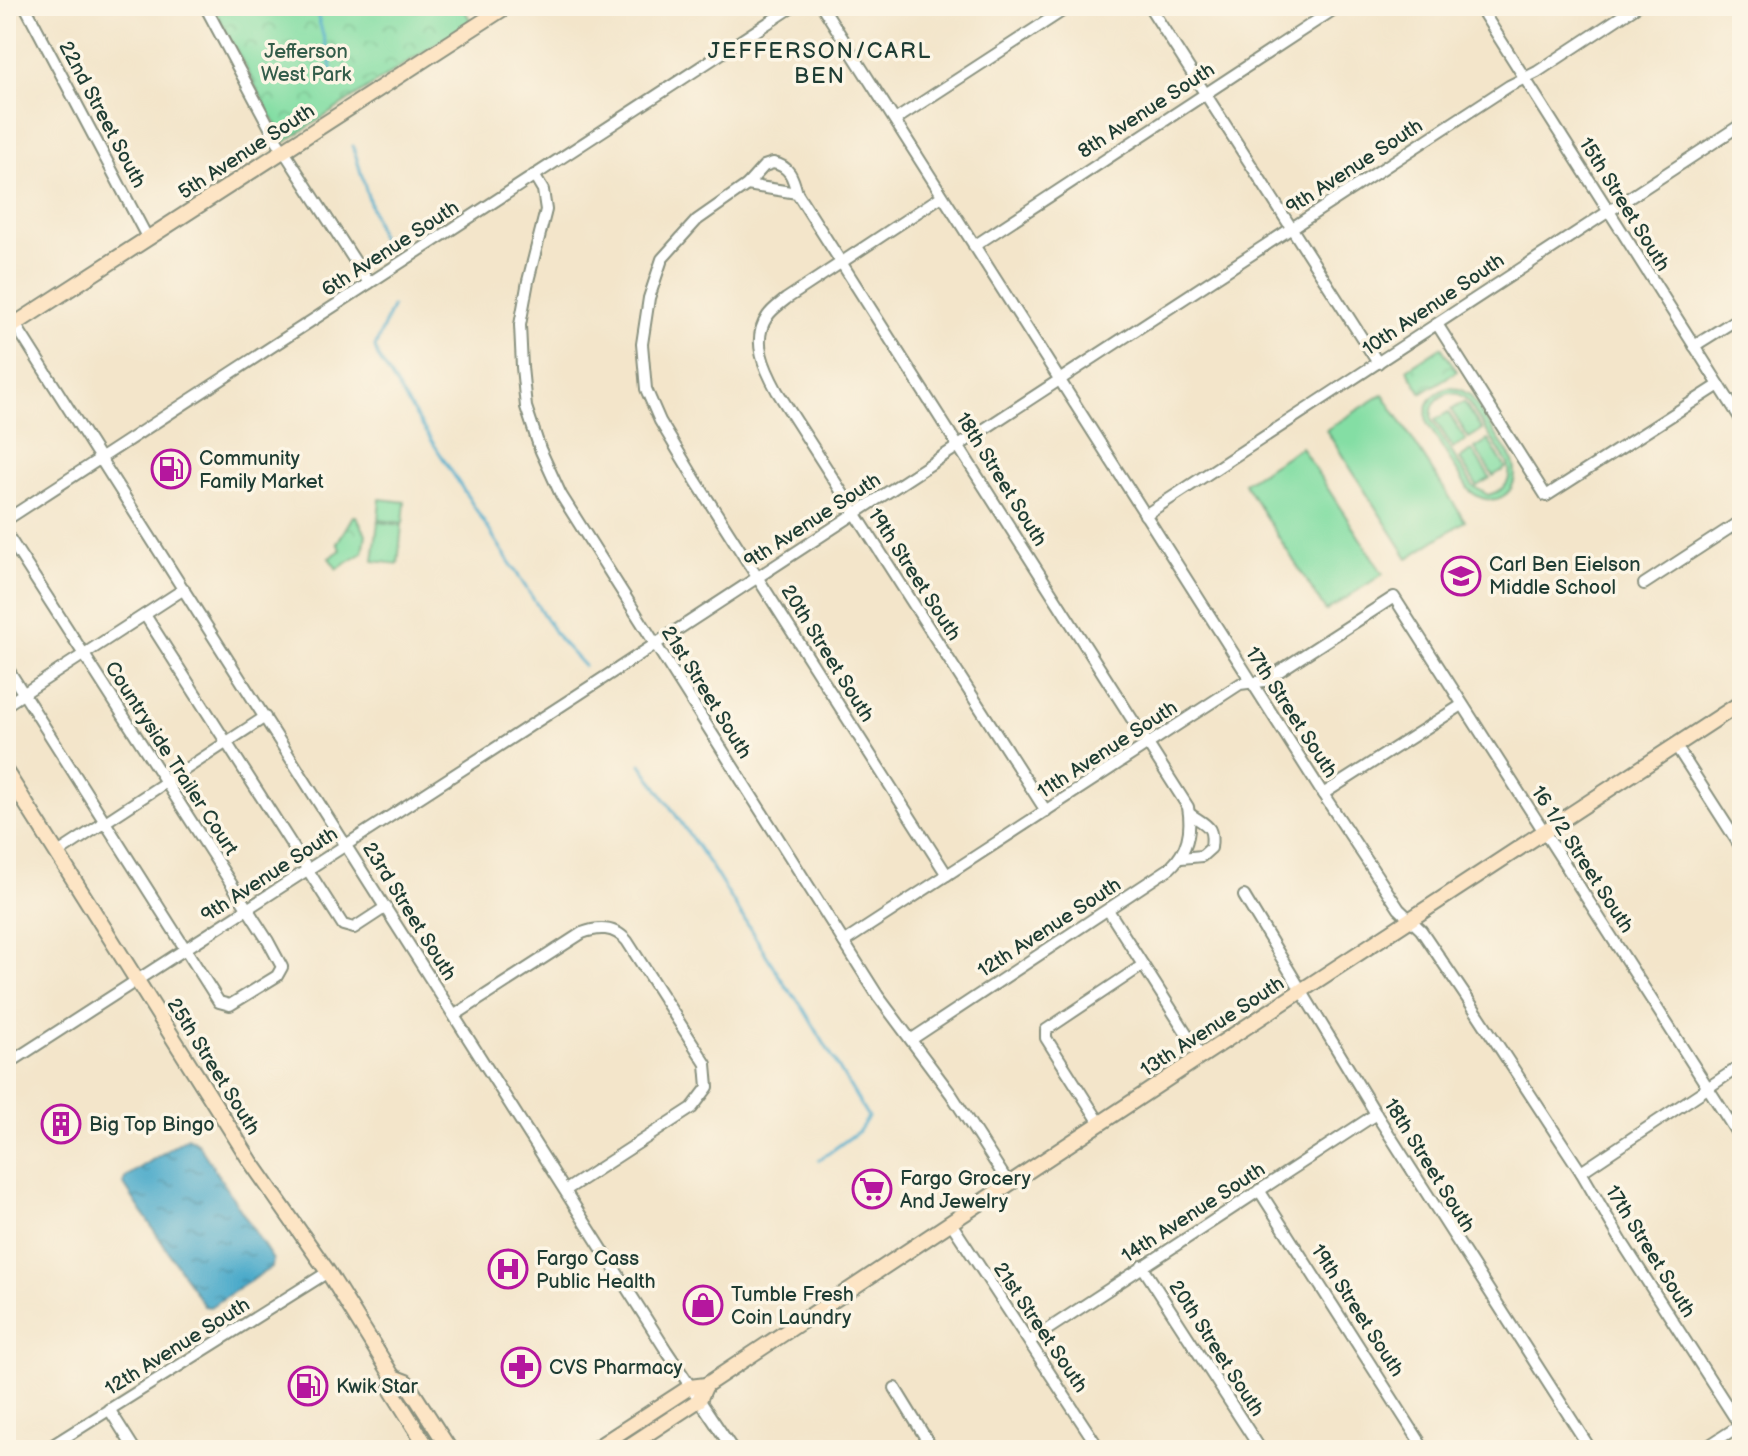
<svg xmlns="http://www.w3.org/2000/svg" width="1748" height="1456" font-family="'Balsamiq Sans',sans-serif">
<defs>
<pattern id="park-crowns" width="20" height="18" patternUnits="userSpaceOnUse" patternTransform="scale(2)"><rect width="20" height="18" fill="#84dea4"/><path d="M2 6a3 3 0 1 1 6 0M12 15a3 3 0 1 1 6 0" fill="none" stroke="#72bf8e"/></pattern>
<pattern id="water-ripples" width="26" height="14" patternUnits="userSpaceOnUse" patternTransform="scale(2)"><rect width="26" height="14" fill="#4baaca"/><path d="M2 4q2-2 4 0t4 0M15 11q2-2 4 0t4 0" fill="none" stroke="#3e8ca5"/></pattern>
</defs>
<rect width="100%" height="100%" fill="#fcf5e5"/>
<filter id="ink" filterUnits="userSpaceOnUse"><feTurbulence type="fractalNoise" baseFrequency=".0125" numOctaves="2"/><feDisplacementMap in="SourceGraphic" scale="16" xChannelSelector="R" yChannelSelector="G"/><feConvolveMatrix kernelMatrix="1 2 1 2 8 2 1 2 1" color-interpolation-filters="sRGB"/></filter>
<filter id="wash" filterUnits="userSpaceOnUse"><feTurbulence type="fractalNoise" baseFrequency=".006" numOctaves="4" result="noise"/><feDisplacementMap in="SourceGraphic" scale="32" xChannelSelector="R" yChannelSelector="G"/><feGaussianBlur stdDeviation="1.8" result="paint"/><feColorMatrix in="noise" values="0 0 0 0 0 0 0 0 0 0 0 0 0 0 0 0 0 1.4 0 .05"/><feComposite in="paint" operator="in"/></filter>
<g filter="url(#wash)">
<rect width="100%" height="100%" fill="#f3e5ca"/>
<!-- grass -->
<g fill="#84dea4" stroke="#528e6c" stroke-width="2" fill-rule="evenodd">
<path d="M1448,388L1459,389L1470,395L1513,461C1523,493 1493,512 1469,490L1427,423C1424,404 1431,394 1448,388ZM1449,393L1458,394L1466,399L1508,464C1513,482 1505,490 1488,495L1473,486L1432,421C1430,406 1435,398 1449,393Z"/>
<polygon points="1383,394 1465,521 1408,558 1326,430"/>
<polygon points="1464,402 1482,430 1469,438 1451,410"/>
<polygon points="1448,412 1466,440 1453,448 1435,420"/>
<polygon points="1488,440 1506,468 1493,476 1475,448"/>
<polygon points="1301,447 1383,574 1326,611 1244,483"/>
<polygon points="1472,450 1490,478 1477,486 1460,459"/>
<polygon points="380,499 405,502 403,523 378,520"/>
<polygon points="378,522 402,525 398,564 373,561"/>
</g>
<!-- park -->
<g fill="url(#park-crowns)" stroke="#528e6c" stroke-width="2">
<polygon points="215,6 462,6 471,21 285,142 213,7"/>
<polygon points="1441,347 1457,371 1422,393 1407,369"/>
<polygon points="353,516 356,516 366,534 363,553 337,569 329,558 341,550 337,543"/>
</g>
<!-- water -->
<polygon fill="url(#water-ripples)" stroke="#35747f" stroke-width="2" points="188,1137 198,1144 273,1260 272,1267 210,1307 204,1306 123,1183 126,1177"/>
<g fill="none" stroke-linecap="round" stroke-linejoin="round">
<!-- stream -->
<g stroke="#4baaca" stroke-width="3">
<polyline points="315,6 337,86"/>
<polyline points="353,146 382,244"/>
<polyline points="392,307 375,347 378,357 559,639 584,666"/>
<polyline points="641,764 712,868 787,988 800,1003 868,1117 859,1131 819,1160"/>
</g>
</g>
</g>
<g filter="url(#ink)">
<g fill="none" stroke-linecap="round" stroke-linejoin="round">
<defs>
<g id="street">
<polyline points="25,6 148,239"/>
<polyline points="205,6 276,139 369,283"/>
<polyline points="822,6 1323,794 1399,909 1421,930 1471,1004 1581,1172 1622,1242 1742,1429"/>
<polyline points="1149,6 1378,363"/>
<polyline points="1479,6 1742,421"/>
<polyline points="895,120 1070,6"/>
<polyline points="534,175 543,190 546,210 528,281 520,325 522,367 526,407 540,449 561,495 878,996 951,1094 1009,1184"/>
<path d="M747,185L797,193L1188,807C1192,831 1188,851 1170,868L912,1039"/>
<path d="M797,193C793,178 790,166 773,163L764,166L747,185L697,220L662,259L649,298L642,344L646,389L660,421L696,481L947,875"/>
<path d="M942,196L786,299C780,304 771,310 767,317C751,341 765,369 777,391L1046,811"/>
<polyline points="974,246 1339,6"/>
<polyline points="6,310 666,1350 733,1450"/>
<polyline points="1437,324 1546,496 1719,385"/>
<polyline points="1694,346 1742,316"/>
<polyline points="1145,515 1742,124"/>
<polyline points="6,520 794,6"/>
<polyline points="6,533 268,941 282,967 277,976 230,1005 219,1002 6,666"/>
<polyline points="1644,584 1742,520"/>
<polyline points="145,615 343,925 354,928 386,907"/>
<polyline points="6,705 184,589"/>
<polyline points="1676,746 1742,849"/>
<polyline points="1323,794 1462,705"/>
<polyline points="58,853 265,717"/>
<path d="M1181,858L1202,856L1211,848C1214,825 1207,826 1190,814"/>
<polyline points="1244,896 1376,1114 1591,1450"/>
<polyline points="1108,910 1201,1056"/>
<polyline points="844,942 1240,684 1264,681 1394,597 1742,1141"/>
<path d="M455,1015L582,933C598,927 614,926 627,941L706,1064L708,1087L692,1108L566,1190"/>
<polyline points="6,1065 576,696 1509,86 1537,72 1637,6"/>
<polyline points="1100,1123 1046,1038 1046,1030 1143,965"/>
<polyline points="1581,1172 1742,1065"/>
<polyline points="1259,1190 1425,1450"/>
<polyline points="951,1223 1100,1450"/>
<polyline points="1142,1266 1261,1450"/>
<polyline points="1030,1341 1376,1114"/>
<polyline points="895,1388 933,1450"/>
<polyline points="109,1409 135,1450"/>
<polyline points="45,1450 328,1272"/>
<polyline points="1702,1450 1742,1424"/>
</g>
<g id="secondary">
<polyline points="6,330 507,6"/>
<polyline points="6,772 251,1162 328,1272 393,1377 406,1382 450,1450"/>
<polyline points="393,1377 392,1391 429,1450"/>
<polyline points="593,1450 690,1387 706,1385 1191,1063 1742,702"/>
<polyline points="623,1450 699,1400 706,1385"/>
</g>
</defs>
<!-- street casing -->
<use href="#street" stroke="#89917f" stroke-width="14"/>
<!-- secondary casing -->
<use href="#secondary" stroke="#89917f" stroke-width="18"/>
<!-- street -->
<use href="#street" stroke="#fff" stroke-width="10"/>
<!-- secondary -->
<use href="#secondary" stroke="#fde5c5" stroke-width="14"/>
</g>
</g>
<!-- icons -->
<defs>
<symbol id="fuel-ring" viewBox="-11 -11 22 22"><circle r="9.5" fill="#fcf5e5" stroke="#b5179e" stroke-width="1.5"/><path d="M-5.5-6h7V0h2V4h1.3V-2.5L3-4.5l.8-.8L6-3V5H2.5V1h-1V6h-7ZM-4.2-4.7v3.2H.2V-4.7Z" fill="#b5179e"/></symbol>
<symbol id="school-ring" viewBox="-11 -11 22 22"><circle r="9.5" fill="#fcf5e5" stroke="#b5179e" stroke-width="1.5"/><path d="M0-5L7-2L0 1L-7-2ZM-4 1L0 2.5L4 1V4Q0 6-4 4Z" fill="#b5179e"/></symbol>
<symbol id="building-ring" viewBox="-11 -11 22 22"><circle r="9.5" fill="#fcf5e5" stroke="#b5179e" stroke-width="1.5"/><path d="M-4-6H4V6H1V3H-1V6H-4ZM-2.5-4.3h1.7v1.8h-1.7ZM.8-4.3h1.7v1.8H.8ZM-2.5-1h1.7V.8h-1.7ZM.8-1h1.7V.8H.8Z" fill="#b5179e"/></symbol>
<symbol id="supermarket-ring" viewBox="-11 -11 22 22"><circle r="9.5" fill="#fcf5e5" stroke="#b5179e" stroke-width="1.5"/><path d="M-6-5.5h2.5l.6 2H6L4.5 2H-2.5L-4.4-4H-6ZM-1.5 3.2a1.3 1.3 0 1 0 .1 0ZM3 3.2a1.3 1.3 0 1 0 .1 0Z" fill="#b5179e"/></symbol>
<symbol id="hospital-ring" viewBox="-11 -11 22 22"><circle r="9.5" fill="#fcf5e5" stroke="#b5179e" stroke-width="1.5"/><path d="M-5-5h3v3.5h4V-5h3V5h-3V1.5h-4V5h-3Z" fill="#b5179e"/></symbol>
<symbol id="shop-ring" viewBox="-11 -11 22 22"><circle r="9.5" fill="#fcf5e5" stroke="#b5179e" stroke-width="1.5"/><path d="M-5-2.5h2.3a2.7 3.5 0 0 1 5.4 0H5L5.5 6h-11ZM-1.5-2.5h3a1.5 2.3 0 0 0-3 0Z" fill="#b5179e"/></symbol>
<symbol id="pharmacy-ring" viewBox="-11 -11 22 22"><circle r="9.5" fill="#fcf5e5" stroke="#b5179e" stroke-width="1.5"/><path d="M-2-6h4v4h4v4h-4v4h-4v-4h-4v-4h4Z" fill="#b5179e"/></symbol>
</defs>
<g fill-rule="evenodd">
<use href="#fuel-ring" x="149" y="447" width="44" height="44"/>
<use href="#school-ring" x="1439" y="554" width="44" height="44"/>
<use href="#building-ring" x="39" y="1102" width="44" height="44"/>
<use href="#supermarket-ring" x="850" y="1167" width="44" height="44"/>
<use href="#hospital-ring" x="486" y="1247" width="44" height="44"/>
<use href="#shop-ring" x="681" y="1283" width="44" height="44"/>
<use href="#pharmacy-ring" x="499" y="1345" width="44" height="44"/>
<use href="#fuel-ring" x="286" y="1364" width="44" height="44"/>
</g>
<g text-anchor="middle" stroke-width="7" stroke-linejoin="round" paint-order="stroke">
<!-- park labels -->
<g font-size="20" fill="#335d4a" stroke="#fcf5e5">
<text x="306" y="58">Jefferson<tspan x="306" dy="23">West Park</tspan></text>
</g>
<!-- street labels -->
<g font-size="20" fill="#1f3d34" stroke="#fcf5e5">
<text transform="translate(1146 110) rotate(-33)" y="7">8th Avenue South</text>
<text transform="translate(103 114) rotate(62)" y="7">22nd Street South</text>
<text transform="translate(246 151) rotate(-33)" y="7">5th Avenue South</text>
<text transform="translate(1354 166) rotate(-33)" y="7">9th Avenue South</text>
<text transform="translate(1625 204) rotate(58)" y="7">15th Street South</text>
<text transform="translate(390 248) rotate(-33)" y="7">6th Avenue South</text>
<text transform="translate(1433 304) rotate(-34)" y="7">10th Avenue South</text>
<text transform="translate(1002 479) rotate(58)" y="7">18th Street South</text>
<text transform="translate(812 520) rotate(-33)" y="7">9th Avenue South</text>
<text transform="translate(915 574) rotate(57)" y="7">19th Street South</text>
<text transform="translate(828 653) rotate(58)" y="7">20th Street South</text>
<text transform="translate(707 692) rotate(58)" y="7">21st Street South</text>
<text transform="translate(1292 712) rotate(57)" y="7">17th Street South</text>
<text transform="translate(1107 749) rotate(-33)" y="7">11th Avenue South</text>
<text transform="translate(172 758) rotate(57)" y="7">Countryside Trailer Court</text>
<text transform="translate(1583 859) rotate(57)" y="7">16 1/2 Street South</text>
<text transform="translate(269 874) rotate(-33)" y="7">9th Avenue South</text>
<text transform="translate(410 911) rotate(58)" y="7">23rd Street South</text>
<text transform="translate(1049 927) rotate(-33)" y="7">12th Avenue South</text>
<text transform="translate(1212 1026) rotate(-33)" y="7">13th Avenue South</text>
<text transform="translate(214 1066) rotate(58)" y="7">25th Street South</text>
<text transform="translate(1430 1165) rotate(58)" y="7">18th Street South</text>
<text transform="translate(1193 1212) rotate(-33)" y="7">14th Avenue South</text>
<text transform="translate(1651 1251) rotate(58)" y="7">17th Street South</text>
<text transform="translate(1358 1310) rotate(57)" y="7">19th Street South</text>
<text transform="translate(1041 1327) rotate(56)" y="7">21st Street South</text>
<text transform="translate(177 1346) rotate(-32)" y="7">12th Avenue South</text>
<text transform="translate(1217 1348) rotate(57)" y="7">20th Street South</text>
</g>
<!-- poi labels -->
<g font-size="20" fill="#1f3d34" stroke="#fcf5e5" text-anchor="start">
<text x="199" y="465">Community<tspan x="199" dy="23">Family Market</tspan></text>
<text x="1489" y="571">Carl Ben Eielson<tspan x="1489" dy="23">Middle School</tspan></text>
<text x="89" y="1131">Big Top Bingo</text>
<text x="900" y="1185">Fargo Grocery<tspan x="900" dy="23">And Jewelry</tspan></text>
<text x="536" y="1265">Fargo Cass<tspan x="536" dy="23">Public Health</tspan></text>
<text x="731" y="1301">Tumble Fresh<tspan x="731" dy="23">Coin Laundry</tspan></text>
<text x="549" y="1374">CVS Pharmacy</text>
<text x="336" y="1393">Kwik Star</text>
</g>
<!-- neighbourhood labels -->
<g font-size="22" letter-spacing="2" fill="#1f3d34" stroke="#fcf5e5">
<text x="820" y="58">JEFFERSON/CARL<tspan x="820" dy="25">BEN</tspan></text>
</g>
</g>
<!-- margin -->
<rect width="1748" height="1456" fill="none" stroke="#fcf5e5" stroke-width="32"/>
</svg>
